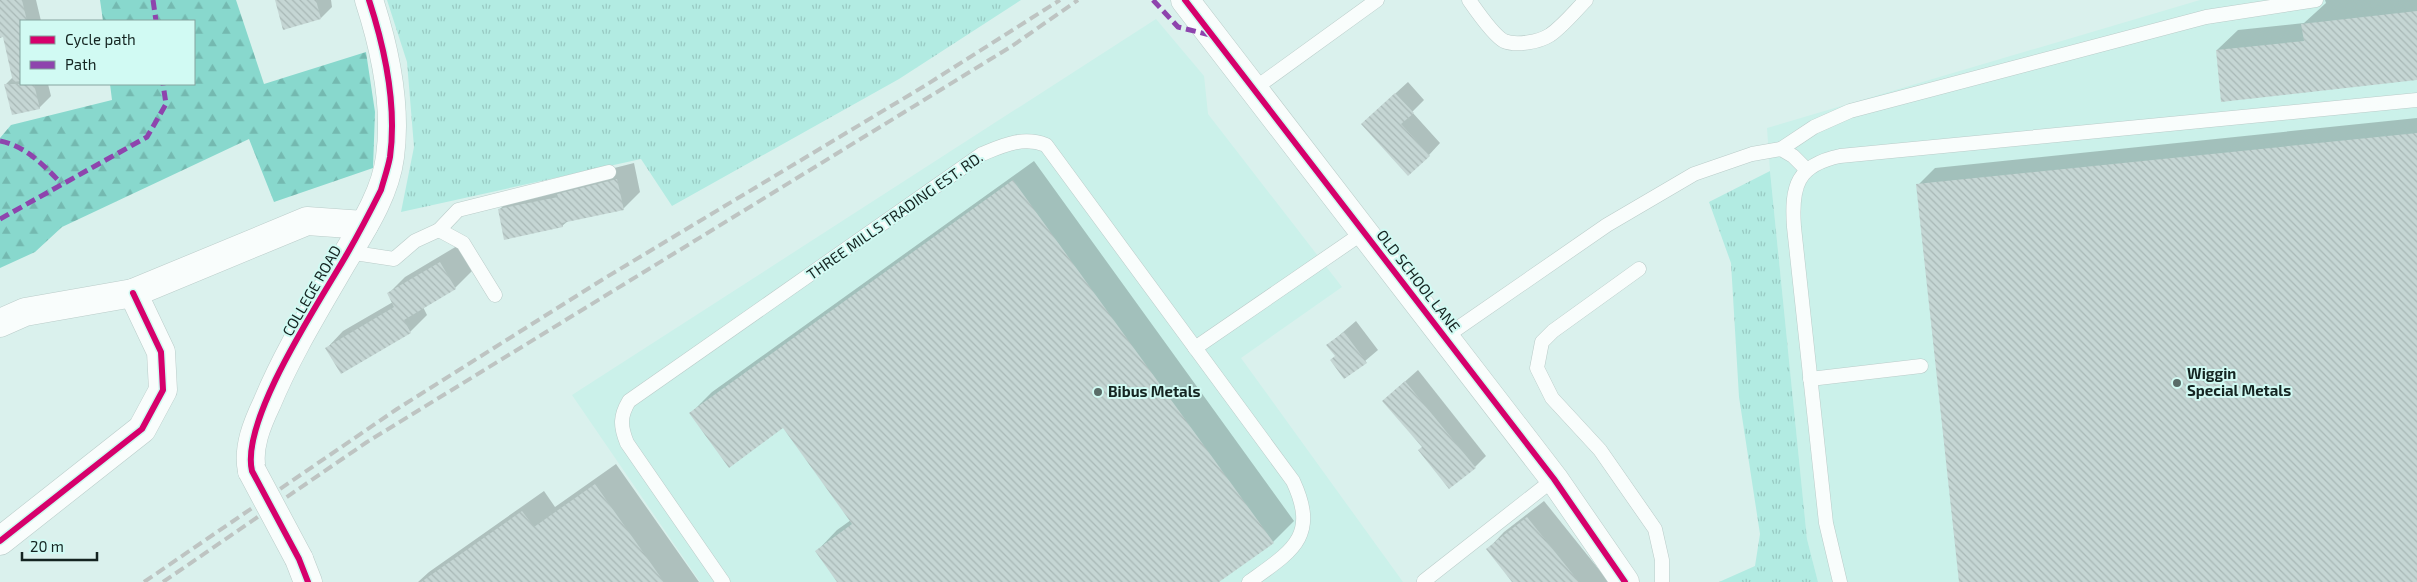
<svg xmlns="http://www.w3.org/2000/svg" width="2417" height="582" font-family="'Exo 2',sans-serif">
<defs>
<pattern id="grass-tufts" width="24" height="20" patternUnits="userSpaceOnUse" patternTransform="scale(1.25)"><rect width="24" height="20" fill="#b2ebe2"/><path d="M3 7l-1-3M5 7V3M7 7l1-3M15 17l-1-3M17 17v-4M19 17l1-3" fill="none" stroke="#98c9c2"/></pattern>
<pattern id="forest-firs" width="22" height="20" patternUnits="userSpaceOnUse" patternTransform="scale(1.25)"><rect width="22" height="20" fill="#88d8cd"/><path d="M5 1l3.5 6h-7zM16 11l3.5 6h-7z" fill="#74b9b0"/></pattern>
<pattern id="building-back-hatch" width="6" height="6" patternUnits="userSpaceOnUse" patternTransform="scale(1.25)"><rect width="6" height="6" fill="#c5d6d4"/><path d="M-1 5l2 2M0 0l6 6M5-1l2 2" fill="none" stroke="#a8b8b6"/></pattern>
</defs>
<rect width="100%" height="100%" fill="#daf1ed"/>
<!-- built -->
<g fill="#cbf1ea">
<polygon points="2200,0 2417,0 2417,582 1818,582 1807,539 1770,171 1767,128"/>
<polygon points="1156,19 1204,76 1208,114 1342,287 1241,358 1403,582 700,582 572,395"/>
</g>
<!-- grass -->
<g fill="url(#grass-tufts)">
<polygon points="387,0 1021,0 899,79 672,206 641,159 401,212 414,147 407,62"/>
<polygon points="1770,171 1807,539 1818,582 1719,582 1755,566 1760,534 1739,397 1731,263 1709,202"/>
</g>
<!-- forest -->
<polygon fill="url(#forest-firs)" points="100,0 236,0 264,84 366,52 375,112 373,168 274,202 249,139 62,227 35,252 0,268 0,138 11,125 112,100 110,84 194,84 194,21 103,21"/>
<!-- shadow -->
<g fill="#0003">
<polygon points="0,0 36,0 41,21 21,21 21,84 48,84 51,96 39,108 6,84 13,77 4,36 0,35"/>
<polygon points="277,0 331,0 332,7 321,18"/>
<polygon points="2325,0 2417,0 2417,80 2217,50 2238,30 2304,23 2326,3"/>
<polygon points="1408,82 1424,100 1412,112 1440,143 1429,155 1362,124"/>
<polygon points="2417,118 2417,582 1960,582 1918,185 1935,168"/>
<polygon points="1034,161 1294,521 1273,542 1217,582 839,582 817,551 837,530 851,520 784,427 691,413 712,392"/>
<polygon points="634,163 640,192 623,209 568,221 562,226 499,210 516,193"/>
<polygon points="457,246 472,271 455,288 423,307 427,315 410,332 341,372 327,348 343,331 393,302 388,294 405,277"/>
<polygon points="1356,321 1378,350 1345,378 1336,356 1328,345"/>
<polygon points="1418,370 1486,456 1475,467 1423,446 1383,401"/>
<polygon points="616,464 699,582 418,582 429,572 544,491 555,507"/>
<polygon points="1544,501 1609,582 1514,582 1488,549 1504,532"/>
</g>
<!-- building -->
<g fill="url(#building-back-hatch)">
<polygon points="0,0 22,0 27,21 21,21 21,81 13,82 3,37 0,38"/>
<polygon points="275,0 316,0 321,19 283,30"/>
<polygon points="2417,11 2417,80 2221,102 2216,50 2304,41 2301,24"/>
<polygon points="4,84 34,84 40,109 12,115"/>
<polygon points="1395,93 1414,113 1401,124 1430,156 1408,176 1361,124"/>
<polygon points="2417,133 2417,582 1959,582 1916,184"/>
<polygon points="617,179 624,210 562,223 563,227 504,240 498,209 558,197 557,194"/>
<polygon points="1013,180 1274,543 1219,582 837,582 815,551 852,524 783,428 729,468 689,413"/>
<polygon points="440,262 456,289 404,320 411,333 341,374 325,348 394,307 387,293"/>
<polygon points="1344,332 1367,363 1344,379 1330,360 1335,356 1326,345"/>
<polygon points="1405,381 1476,468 1449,489 1418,450 1422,447 1382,401"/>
<polygon points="595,484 664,582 421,582 522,511 534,527"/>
<polygon points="1527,517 1579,582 1512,582 1486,549"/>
</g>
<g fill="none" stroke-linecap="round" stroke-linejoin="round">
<defs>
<g id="service">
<path d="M1469,0C1476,10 1493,35 1504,41C1516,46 1539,42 1550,35C1563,26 1575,11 1586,0"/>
<polyline points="1254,89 1377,0"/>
<polyline points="1781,149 1814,127 1850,111 2206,17 2316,0"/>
<polyline points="439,230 458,210 609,172"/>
<polyline points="348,252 394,259 415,241 439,230 463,243 495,295"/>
<polyline points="1639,269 1553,331 1542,342 1537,368 1552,398 1600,450 1655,529 1662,560 1662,582"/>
<polyline points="1445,337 1607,225 1694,174 1752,154 1781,149 1793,156 1806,169"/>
<polyline points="1195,348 1364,232"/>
<polyline points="1810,379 1921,366"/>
<polyline points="1424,581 1554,479"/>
<path d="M723,582L627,443C620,426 620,416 629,401L982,154C1004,145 1023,136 1046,145L1293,481C1319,537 1292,551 1249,582"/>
<path d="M1840,582L1826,523L1794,227C1791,186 1797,165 1840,156L2417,100"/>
</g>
<g id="minor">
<polyline points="0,323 25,312 133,293 307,221 364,225"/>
<polyline points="0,541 142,429 163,390 161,352 133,293"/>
</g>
<g id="tertiary">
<polyline points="1185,0 1554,479 1625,582"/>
<path d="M252,471C247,448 257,424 267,403C287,355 314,311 340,266C360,232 385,196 390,157C397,105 385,49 369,0"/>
<polyline points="299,559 308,582"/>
</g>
</defs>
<!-- service casing -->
<use href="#service" stroke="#baccc9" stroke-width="15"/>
<!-- minor casing -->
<use href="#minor" stroke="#baccc9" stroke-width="29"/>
<!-- tertiary casing -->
<use href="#tertiary" stroke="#baccc9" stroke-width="29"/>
<!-- service -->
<use href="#service" stroke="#f9fdfc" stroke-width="14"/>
<!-- minor -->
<use href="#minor" stroke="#f9fdfc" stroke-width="28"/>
<!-- tertiary -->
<use href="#tertiary" stroke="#f9fdfc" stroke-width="28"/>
<!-- rail -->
<g stroke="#bec4c2" stroke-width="4" stroke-dasharray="10 5" stroke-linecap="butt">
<polyline points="144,582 397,409 605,278 926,85 1060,0"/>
<polyline points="163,582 367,442 1012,46 1078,0"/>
</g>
<defs>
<polyline id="tertiary-bridge" points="252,471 299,559"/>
</defs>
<!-- tertiary-bridge casing -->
<use href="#tertiary-bridge" stroke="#baccc9" stroke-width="29" stroke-linecap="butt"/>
<!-- tertiary-bridge -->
<use href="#tertiary-bridge" stroke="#f9fdfc" stroke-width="28"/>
<!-- quiet -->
<g stroke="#8e44ad" stroke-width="5" stroke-dasharray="10 5" stroke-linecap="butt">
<polyline points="153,0 156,21"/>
<polyline points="1153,0 1178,27 1210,35"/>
<path d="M0,141C26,146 43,165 61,183"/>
<polyline points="0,219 147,137 166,104 163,84"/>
</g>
<defs>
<g id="cycleway">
<polyline points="1185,0 1554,479 1625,582"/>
<polyline points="0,541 142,429 163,390 161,352 133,293"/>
<path d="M308,582L299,559L252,471C240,420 320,301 347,254C359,233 370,212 381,190C384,179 388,168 390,157C397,105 385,49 369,0"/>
</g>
</defs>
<!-- cycleway casing -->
<use href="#cycleway" stroke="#d1faf3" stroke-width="9"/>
<!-- cycleway -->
<use href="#cycleway" stroke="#d6006c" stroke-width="6"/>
</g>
<!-- markers -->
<g fill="#596c68" stroke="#d1faf3" stroke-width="2">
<circle cx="2177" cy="383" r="5"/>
<circle cx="1098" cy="392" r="5"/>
</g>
<g text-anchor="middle" stroke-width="4" stroke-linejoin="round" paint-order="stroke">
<!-- street labels -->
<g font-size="15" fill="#142421" stroke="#d1faf3">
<text transform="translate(895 216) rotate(-35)" y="5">THREE MILLS TRADING EST. RD.</text>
<text transform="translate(1418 281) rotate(52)" y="5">OLD SCHOOL LANE</text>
<text transform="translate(312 291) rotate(-60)" y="5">COLLEGE ROAD</text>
</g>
<!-- poi labels -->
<g font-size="15" font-weight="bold" fill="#142421" stroke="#d1faf3" text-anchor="start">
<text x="2187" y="379">Wiggin<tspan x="2187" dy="17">Special Metals</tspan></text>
<text x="1108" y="397">Bibus Metals</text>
</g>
</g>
<!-- legend -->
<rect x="20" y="20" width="175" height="65" fill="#d1faf3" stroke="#85a49f"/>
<rect x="30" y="36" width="25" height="8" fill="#d6006c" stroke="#85a49f"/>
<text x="65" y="45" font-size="15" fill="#142421">Cycle path</text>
<rect x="30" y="61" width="25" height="8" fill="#8e44ad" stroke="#85a49f"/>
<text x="65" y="70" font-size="15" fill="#142421">Path</text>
<!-- scale -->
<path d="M22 552v8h75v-8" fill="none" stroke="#142421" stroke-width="2.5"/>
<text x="30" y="552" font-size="15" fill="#142421" stroke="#d1faf3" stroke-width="4" paint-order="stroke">20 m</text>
</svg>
